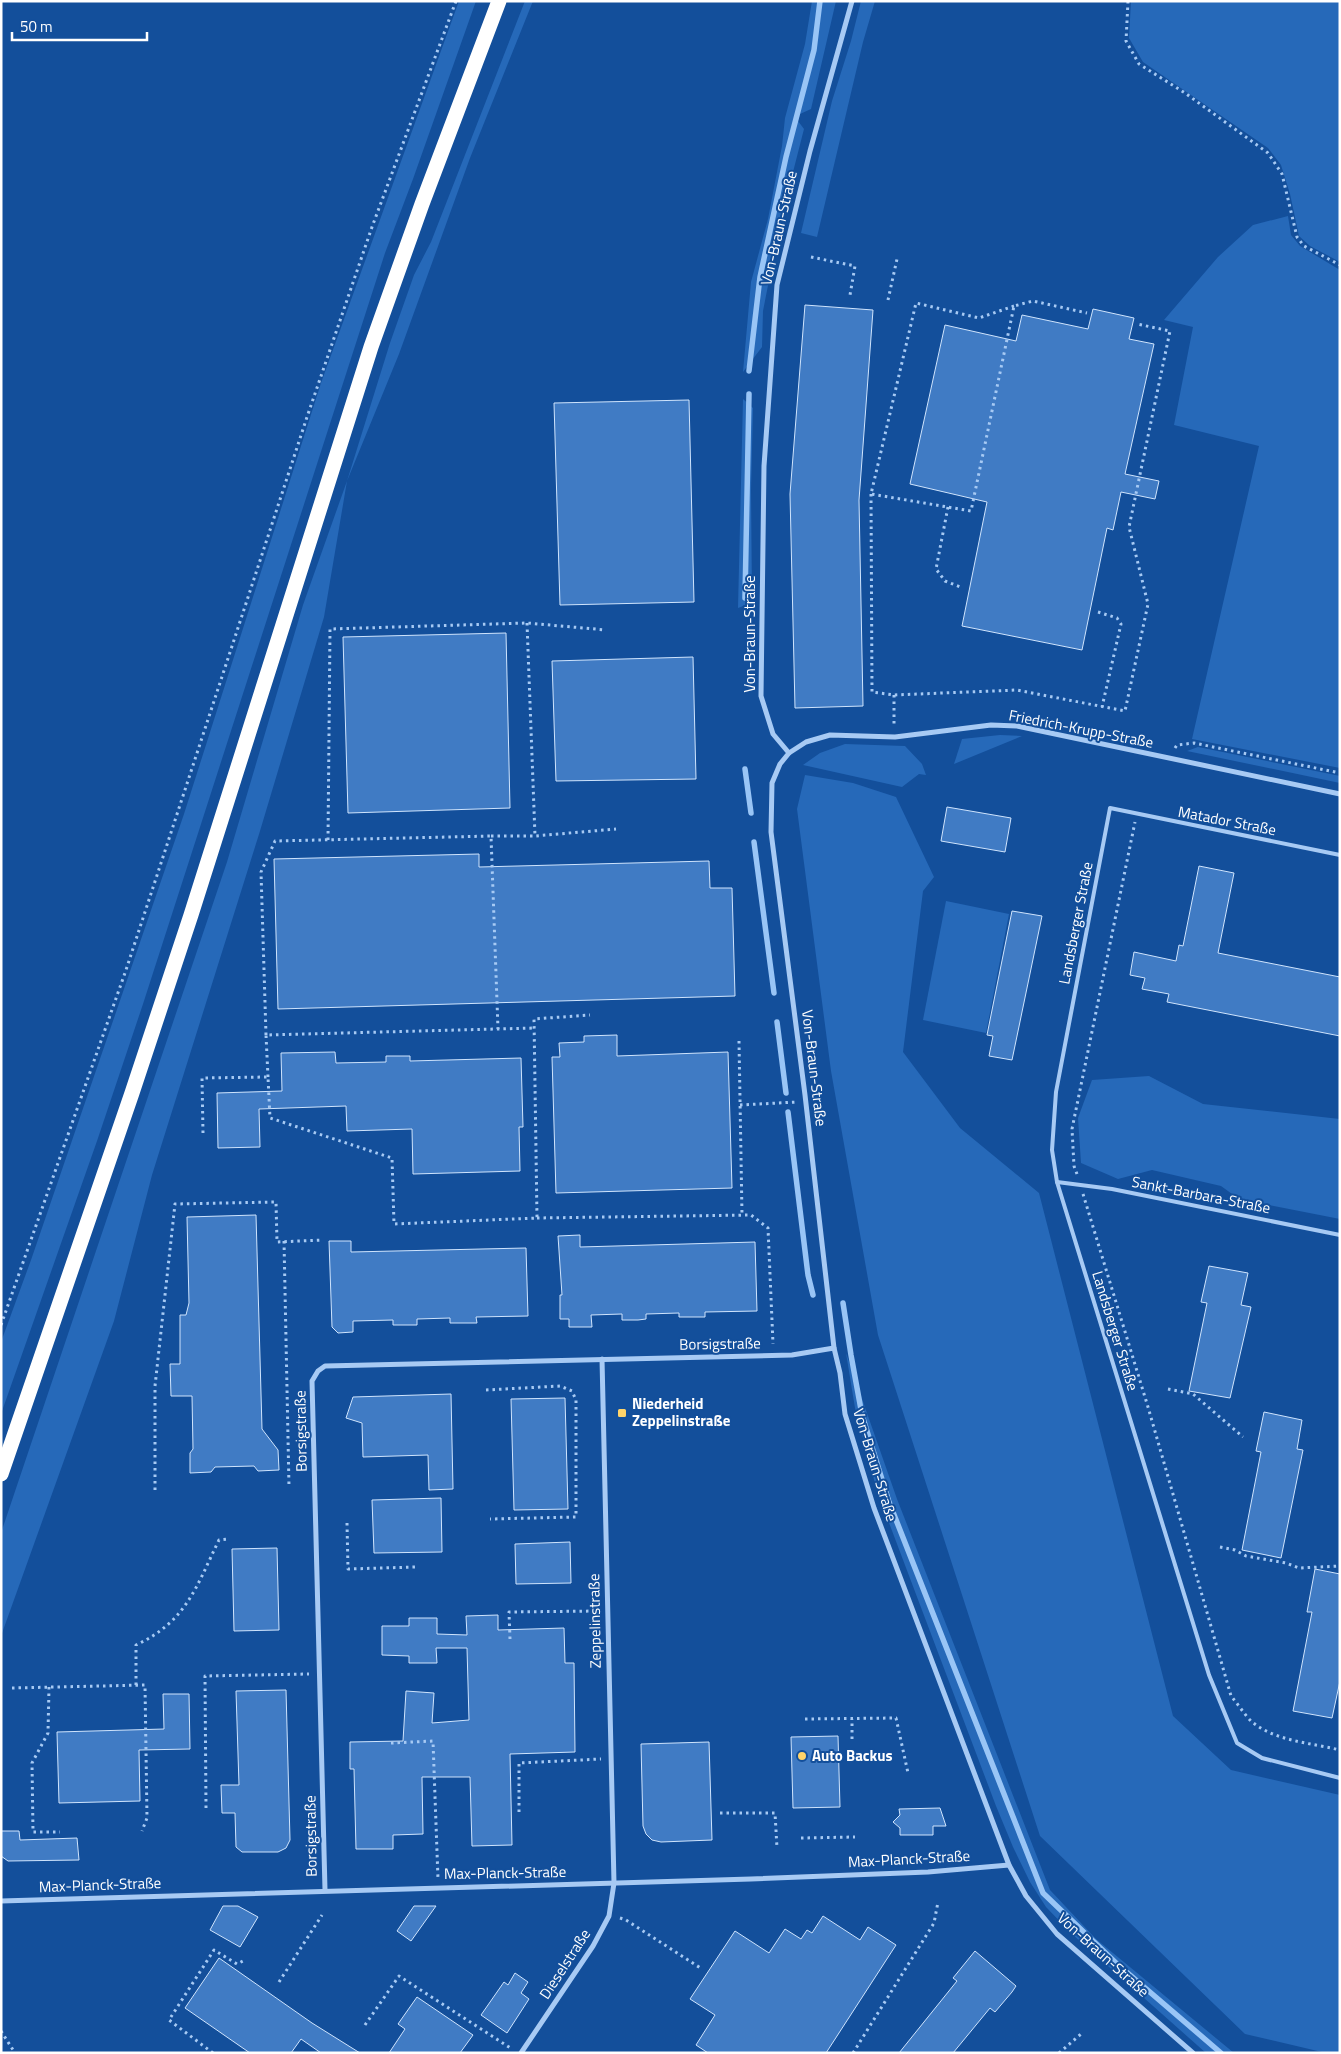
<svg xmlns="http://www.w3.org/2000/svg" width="1341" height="2054" font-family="'Titillium Web',sans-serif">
<rect width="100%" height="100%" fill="#134f9b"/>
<!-- green -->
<g fill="#2669b9">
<polygon points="459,1 476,1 413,179 385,253 143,1004 97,1141 1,1414 1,1342 31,1260 184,814 321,383"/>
<polygon points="525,1 533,1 470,158 399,354 347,481 324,617 260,831 152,1175 114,1321 1,1636 1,1533 227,862 303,605 347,481 390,343 414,275 431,242"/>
<polygon points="812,1 836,1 811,109 800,114 798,121 804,129 781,219 763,311 762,347 743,372 751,282 768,219 782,146 785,118 805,44"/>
<polygon points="861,1 875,1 863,42 817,237 801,233 832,101 851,41"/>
<polygon points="1131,1 1340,1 1340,262 1310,246 1299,236 1290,194 1281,165 1268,148 1143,62 1129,38"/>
<polygon points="1288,216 1291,235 1300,246 1340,270 1340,768 1192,739 1259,446 1174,425 1193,327 1164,320 1218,257 1253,225"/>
<polygon points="743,399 753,408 751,490 752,600 746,605 738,608"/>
<polygon points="1000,735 1022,736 954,764 962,739"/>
<polygon points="845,744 905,746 922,764 926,775 919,774 902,787 803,765 820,753"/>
<polygon points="1198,747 1340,776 1340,783 1187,751"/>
<polygon points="805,775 853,783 896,797 934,877 923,891 903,1052 960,1128 1039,1193 1173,1716 1231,1770 1340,1795 1340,2053 1326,2053 1245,2034 1040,1836 878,1335 831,1071 797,809"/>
<polygon points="946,901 1009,914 986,1033 923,1020"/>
<polygon points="1149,1076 1203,1104 1340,1119 1340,1219 1239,1199 1221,1186 1152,1170 1118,1179 1081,1163 1078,1118 1092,1080"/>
<polygon points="846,1353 897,1499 1050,1890 1096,1939 1234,2053 1206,2053 1073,1935 1046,1907 1030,1882 1013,1847 996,1806 877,1491 855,1408"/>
</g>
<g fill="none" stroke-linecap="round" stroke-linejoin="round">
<!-- stream -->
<g stroke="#99c5f6" stroke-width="5.5">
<polyline points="749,371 760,277 786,157 814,50 820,1"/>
<polyline points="745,598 749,394"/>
<polyline points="745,769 751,813"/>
<polyline points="754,842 774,993"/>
<polyline points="777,1022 786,1093"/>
<polyline points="788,1112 808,1275 813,1295"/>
<polyline points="843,1303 851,1355 862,1415 889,1502 1043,1893 1116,1963 1221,2053"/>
</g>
</g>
<!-- building -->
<g fill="#407bc4" stroke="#cfe4fd">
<polygon points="805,305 873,310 859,500 863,706 795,708 790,494"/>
<polygon points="1093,309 1134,318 1129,339 1154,344 1125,474 1159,481 1155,499 1121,492 1113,530 1107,528 1082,650 962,626 987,502 910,484 945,325 1016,341 1022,315 1088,329"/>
<polygon points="689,400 694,602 560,605 554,403"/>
<polygon points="506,633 510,808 348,813 343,637"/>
<polygon points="693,657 696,779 556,781 552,661"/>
<polygon points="947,807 1011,818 1005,852 941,841"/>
<polygon points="479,854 479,867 709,861 710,888 732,888 735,996 278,1009 274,859"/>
<polygon points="1199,866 1234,873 1218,953 1340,977 1340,1036 1167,1002 1169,994 1142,989 1145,978 1130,975 1134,952 1176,961 1179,945 1183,946"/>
<polygon points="1012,911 1042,916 1012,1060 989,1056 993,1036 987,1035"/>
<polygon points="617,1035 617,1056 728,1052 732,1188 556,1193 552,1057 560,1057 559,1043 584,1042 584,1036"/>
<polygon points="335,1052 336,1063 386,1062 386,1056 410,1056 410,1061 521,1058 523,1127 519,1127 520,1171 413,1174 412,1129 347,1131 346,1106 259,1109 260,1147 218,1148 217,1093 282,1091 281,1053"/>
<polygon points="256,1215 262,1429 278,1450 279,1470 258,1471 254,1466 215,1467 211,1472 190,1473 190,1453 193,1449 192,1396 171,1396 170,1364 180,1364 180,1315 186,1315 189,1303 187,1217"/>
<polygon points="580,1235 580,1247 755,1242 757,1311 705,1312 705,1317 679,1317 679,1313 646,1314 646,1319 638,1320 622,1320 622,1314 591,1315 592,1327 569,1327 569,1319 560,1319 560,1295 562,1295 558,1236"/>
<polygon points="329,1241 351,1241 351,1252 526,1248 528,1316 476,1317 477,1323 450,1323 450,1318 417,1319 417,1325 393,1325 393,1320 353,1321 353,1332 338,1333 332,1327"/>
<polygon points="1209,1266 1248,1273 1241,1305 1251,1307 1230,1398 1189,1391 1207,1303 1201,1302"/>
<polygon points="451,1394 453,1489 429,1490 428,1455 363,1457 362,1423 346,1418 353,1397"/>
<polygon points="565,1398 568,1509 514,1510 511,1399"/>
<polygon points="1264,1412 1302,1420 1297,1449 1303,1450 1281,1558 1242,1550 1261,1452 1256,1451"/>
<polygon points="441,1498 442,1552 374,1553 372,1500"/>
<polygon points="570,1542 571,1583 516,1584 515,1544"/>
<polygon points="277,1548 279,1630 234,1631 232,1549"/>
<polygon points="1315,1569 1340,1574 1340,1681 1332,1718 1293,1711 1312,1612 1307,1612"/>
<polygon points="498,1615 498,1630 564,1628 565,1663 574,1663 575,1752 510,1754 512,1845 472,1846 470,1777 422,1777 423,1834 393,1835 393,1849 356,1849 354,1769 350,1769 350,1742 403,1741 406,1691 434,1693 432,1723 469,1720 467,1648 436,1648 437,1663 409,1663 409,1656 382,1655 382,1626 409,1626 409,1618 437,1618 437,1634 467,1635 466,1616"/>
<polygon points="286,1690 290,1840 286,1848 278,1852 242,1852 236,1847 235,1813 222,1813 221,1785 239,1785 236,1691"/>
<polygon points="163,1694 189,1694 190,1749 139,1750 140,1801 59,1803 57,1732 164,1729"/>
<polygon points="838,1736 840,1807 793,1808 791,1737"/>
<polygon points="709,1742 712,1840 661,1842 652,1840 646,1834 643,1826 641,1744"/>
<polygon points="940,1808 946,1826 933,1826 933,1835 900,1835 900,1828 893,1822 900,1815 899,1809"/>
<polygon points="1,1831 19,1831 20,1840 77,1838 79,1860 8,1861 1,1856"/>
<polygon points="223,1906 238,1906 258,1917 240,1947 210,1930"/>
<polygon points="414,1906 436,1906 411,1941 397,1931"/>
<polygon points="823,1916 860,1940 868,1927 896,1945 826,2053 708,2053 696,2045 715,2015 690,1999 735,1931 769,1953 785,1929 801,1939 807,1930 812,1933"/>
<polygon points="975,1951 1016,1986 1012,1992 995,2012 990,2008 953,2053 899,2053 957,1981 953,1978"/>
<polygon points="219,1958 312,2023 360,2053 321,2053 301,2039 291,2053 250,2053 185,2008"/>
<polygon points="515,1973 528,1982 521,1993 529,1999 507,2033 481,2015 504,1982 508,1985"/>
<polygon points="417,1997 473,2035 460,2053 389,2053 405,2029 398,2024"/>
</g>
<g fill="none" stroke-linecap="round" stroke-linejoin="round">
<!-- path -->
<g stroke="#a7caf4" stroke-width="3" stroke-dasharray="2.5 4" stroke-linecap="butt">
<polyline points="1128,1 1126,41 1139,64 1185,93 1268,153 1282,174 1297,237 1304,246 1340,265"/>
<polyline points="811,257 855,266 850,295"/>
<polyline points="888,300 897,259"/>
<polyline points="1014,306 979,318 916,303 871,494 971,511 1014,306 1033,301 1087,313"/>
<polyline points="871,494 872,692 894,695 1017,690 1125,711 1148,604 1129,527 1170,331 1137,324"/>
<polyline points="948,507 936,569 945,581 963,588"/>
<polyline points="1098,612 1117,618 1121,624 1102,707"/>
<polyline points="527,623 535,836 616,829"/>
<polyline points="894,695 894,726"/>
<polyline points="1175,748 1177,745 1194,743 1340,773"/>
<polyline points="491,836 535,836"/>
<polyline points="328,840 330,629 527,623 606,630"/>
<polyline points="266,1035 261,872 275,841 491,836 498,1029"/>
<polyline points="739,1041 742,1215"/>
<polyline points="268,1077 266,1035 535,1028"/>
<polyline points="740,1105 797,1102"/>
<polyline points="203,1133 202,1078 268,1077 270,1118 392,1158 394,1224 537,1218 534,1019 590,1015"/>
<polyline points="1077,1174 1074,1166 1072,1129 1135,822"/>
<path d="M1083,1194L1148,1407L1231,1696C1238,1704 1244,1714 1251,1721C1274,1741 1311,1743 1340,1750"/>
<polyline points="537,1218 751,1215 768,1228 773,1344"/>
<polyline points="284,1241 289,1487"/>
<polyline points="1,1325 126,970 307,417 372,227 456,1"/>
<polyline points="1168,1389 1193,1394 1243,1437"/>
<polyline points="486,1390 560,1386 572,1391 576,1400 576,1517 490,1519"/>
<polyline points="155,1490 155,1386 175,1204 276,1202 277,1242 323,1240"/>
<polyline points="347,1523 348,1569 415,1567"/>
<polyline points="1220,1547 1235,1550 1246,1556 1286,1563 1299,1568 1340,1566"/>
<polyline points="510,1639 509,1612 599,1611"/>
<path d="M136,1685V1645C187,1621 196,1587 219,1540L229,1539"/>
<polyline points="49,1687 48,1733 32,1763 33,1832 60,1832"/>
<polyline points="12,1688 145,1685 147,1818 142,1831"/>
<polyline points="805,1719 896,1718 908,1773"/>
<polyline points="852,1739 852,1719"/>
<polyline points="391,1743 433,1741 438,1879"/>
<polyline points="206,1808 205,1676 309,1674"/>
<polyline points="519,1812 519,1763 601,1759"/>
<polyline points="720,1813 775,1813 777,1848"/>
<polyline points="801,1838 855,1837"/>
<polyline points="620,1918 626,1920 702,1969"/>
<polyline points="279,1982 322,1915"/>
<polyline points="365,2025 399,1976 512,2049"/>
<polyline points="1,2031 15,2053"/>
<polyline points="213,2053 169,2020 214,1950 237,1964 245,1960"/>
<polyline points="853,2053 934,1923 938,1902"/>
<polyline points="1059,2053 1081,2034"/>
</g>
<!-- lane -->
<g stroke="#a7caf4" stroke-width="4">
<polyline points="1340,855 1110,808 1056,1092 1052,1150 1057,1182 1209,1675 1237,1743 1262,1758 1340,1778"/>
<polyline points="1057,1182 1112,1189 1340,1235"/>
</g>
<!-- street -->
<g stroke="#a7caf4" stroke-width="5">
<polyline points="852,1 810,151 777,285 764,466 761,696 773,734 789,753 780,764 772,783 771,832 805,1095 834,1348 840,1373 845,1414 874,1508 1009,1865 1026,1896 1057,1934 1193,2053"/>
<polyline points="789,753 806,742 830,735 895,737 991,725 1017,726 1340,794"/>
<polyline points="325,1890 312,1381 318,1371 325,1366 792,1355 834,1348"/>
<polyline points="1,1901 751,1879 928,1872 1009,1865"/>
<polyline points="521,2053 593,1946 609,1916 614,1883 602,1359"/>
</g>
<!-- highway -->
<polyline stroke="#fff" stroke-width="15" points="1,1474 132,1093 191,915 371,347 422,204 499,1"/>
</g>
<!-- markers -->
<g fill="#ffd46a" stroke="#134f9b" stroke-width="2">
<rect x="617" y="1408" width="10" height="10" rx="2.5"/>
<circle cx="802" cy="1756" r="5"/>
</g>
<g text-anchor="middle" stroke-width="4" stroke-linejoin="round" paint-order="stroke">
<!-- street labels -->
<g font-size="15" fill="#fff" stroke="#134f9b">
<text transform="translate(779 228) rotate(-77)" y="5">Von-Braun-Straße</text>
<text transform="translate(750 634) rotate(-90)" y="5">Von-Braun-Straße</text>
<text transform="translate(1081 729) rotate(11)" y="5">Friedrich-Krupp-Straße</text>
<text transform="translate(1227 821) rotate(11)" y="5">Matador Straße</text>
<text transform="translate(1076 923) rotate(-79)" y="5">Landsberger Straße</text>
<text transform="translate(814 1068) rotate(83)" y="5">Von-Braun-Straße</text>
<text transform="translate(1201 1195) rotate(11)" y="5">Sankt-Barbara-Straße</text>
<text transform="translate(1115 1331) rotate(73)" y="5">Landsberger Straße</text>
<text transform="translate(720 1344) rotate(-1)" y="5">Borsigstraße</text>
<text transform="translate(301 1431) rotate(-91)" y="5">Borsigstraße</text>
<text transform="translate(875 1465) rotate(73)" y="5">Von-Braun-Straße</text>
<text transform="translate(595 1621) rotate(-91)" y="5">Zeppelinstraße</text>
<text transform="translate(311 1836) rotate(-91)" y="5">Borsigstraße</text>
<text transform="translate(909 1859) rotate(-3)" y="5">Max-Planck-Straße</text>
<text transform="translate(505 1873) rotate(-1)" y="5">Max-Planck-Straße</text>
<text transform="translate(100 1885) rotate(-2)" y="5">Max-Planck-Straße</text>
<text transform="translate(1103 1955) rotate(42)" y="5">Von-Braun-Straße</text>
<text transform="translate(565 1964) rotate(-57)" y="5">Dieselstraße</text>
</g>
<!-- poi labels -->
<g font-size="15" font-weight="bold" fill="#fff" stroke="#134f9b" text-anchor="start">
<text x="632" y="1409">Niederheid<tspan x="632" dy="17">Zeppelinstraße</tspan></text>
<text x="812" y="1761">Auto Backus</text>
</g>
</g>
<!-- border -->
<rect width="1341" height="2054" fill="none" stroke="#ffffff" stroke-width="5"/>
<!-- scale -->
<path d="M12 32v8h135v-8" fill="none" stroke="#ffffff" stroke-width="2.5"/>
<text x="20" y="32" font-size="15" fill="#ffffff" stroke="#134f9b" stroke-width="4" paint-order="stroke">50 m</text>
</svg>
